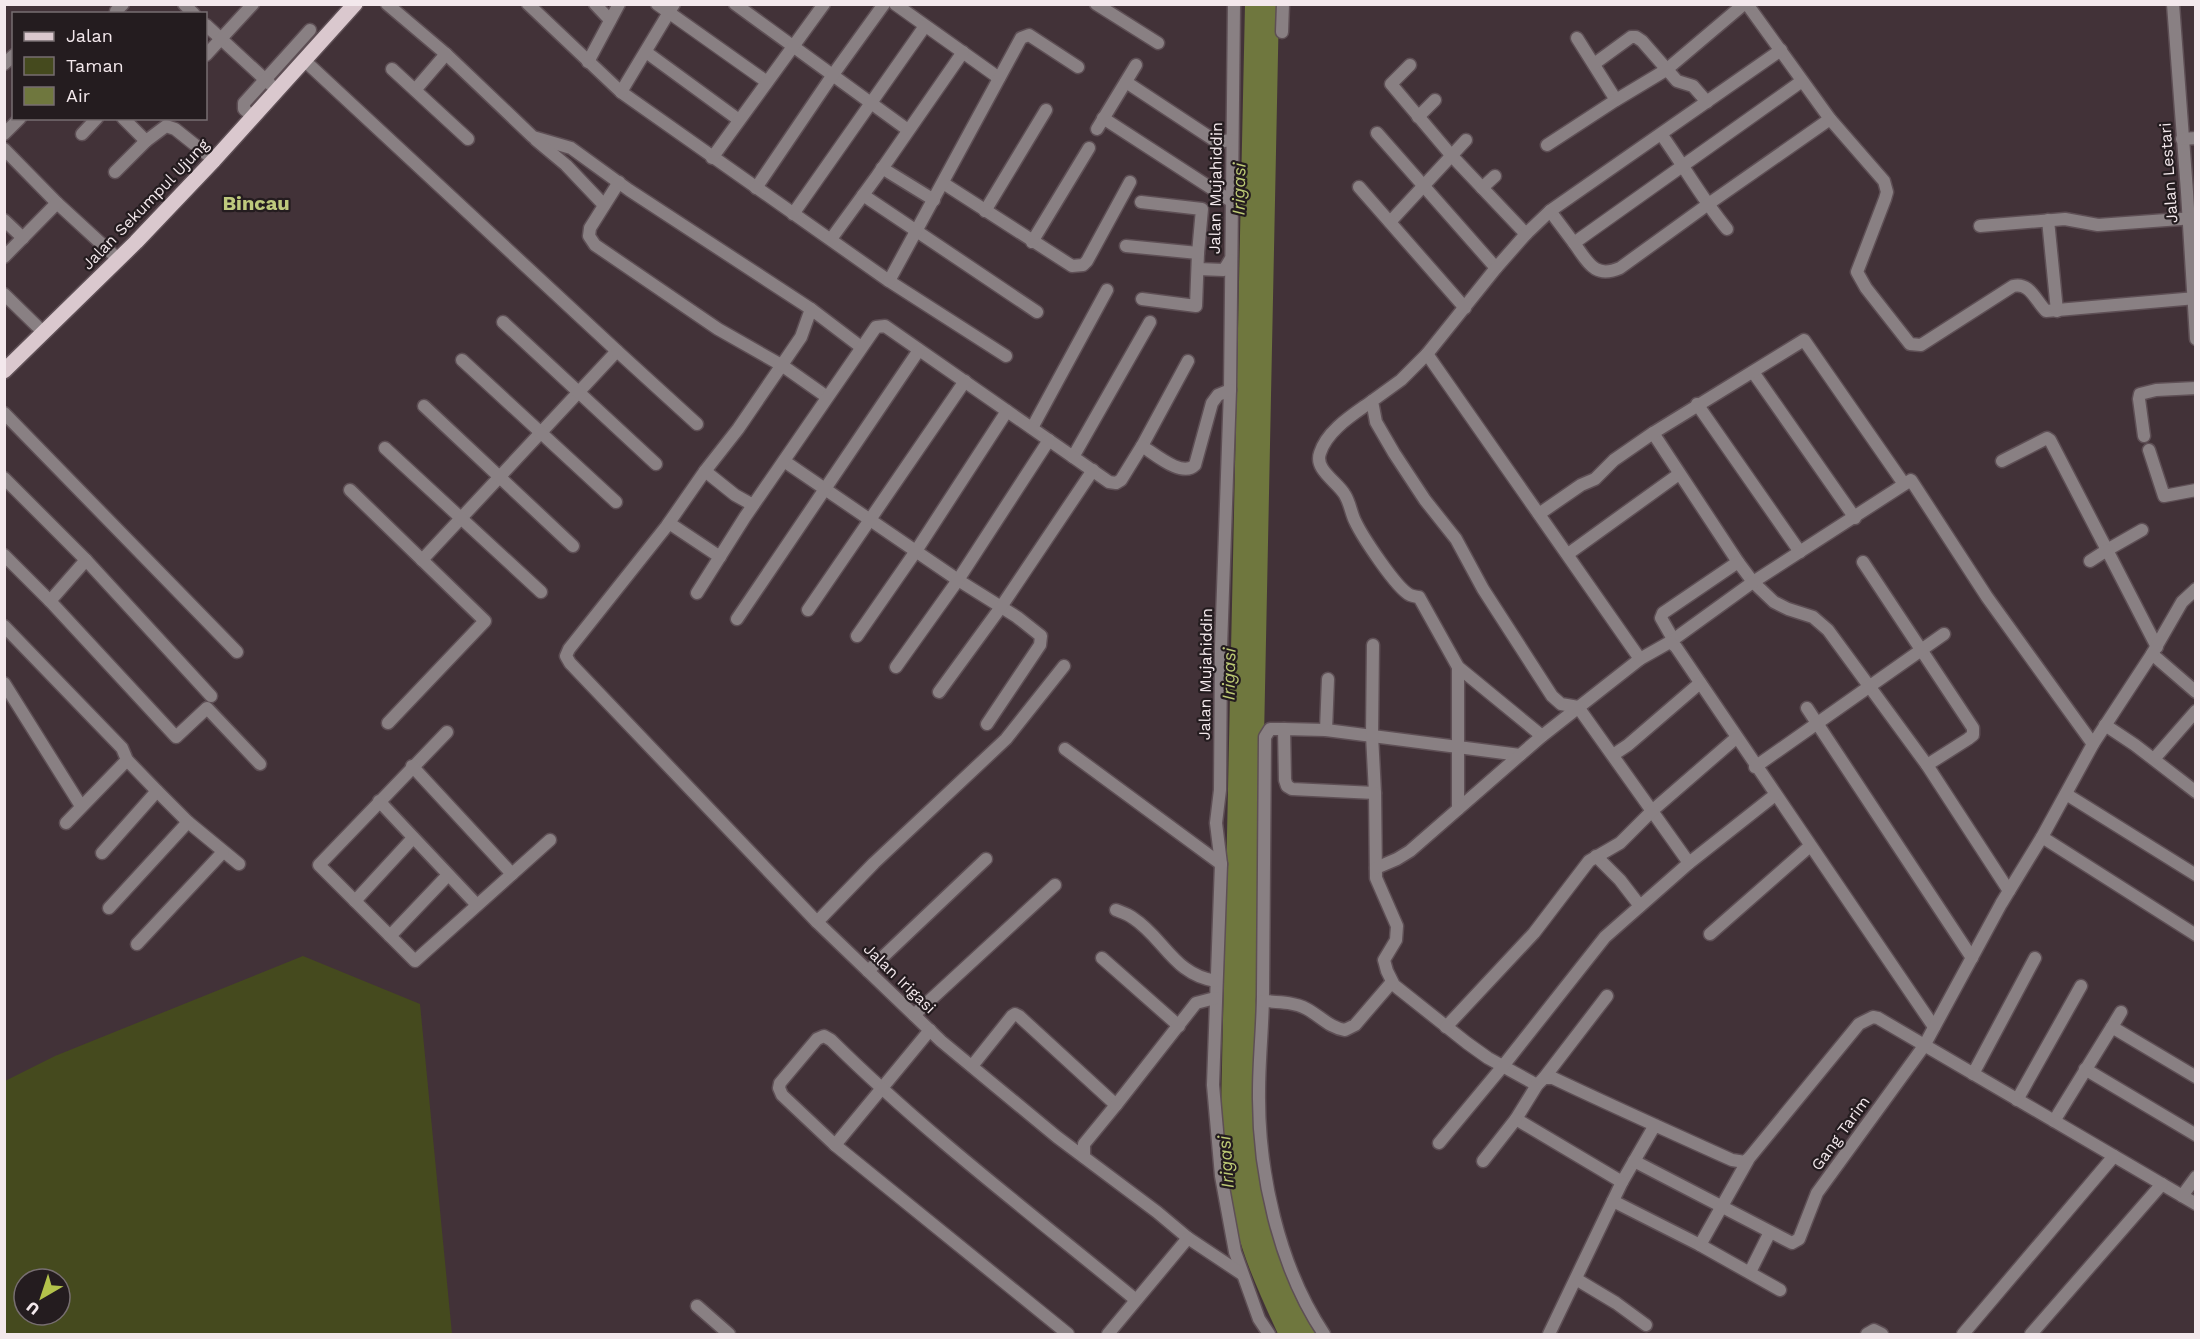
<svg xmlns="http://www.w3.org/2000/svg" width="2200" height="1339" font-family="'Work Sans',sans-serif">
<rect width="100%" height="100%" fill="#423238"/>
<!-- green -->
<path fill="#454a1e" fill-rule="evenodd" d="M303,956L420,1004L452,1334H5V1081L55,1056ZM24,1279H60V1315H24Z"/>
<!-- water -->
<path fill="#6f773e" d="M1245,5H1279L1256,1129C1259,1153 1259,1179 1264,1202C1275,1248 1290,1296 1316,1334H1278C1262,1299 1246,1265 1236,1227C1227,1189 1225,1151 1221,1112Z"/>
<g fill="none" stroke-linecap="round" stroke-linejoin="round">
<defs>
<g id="minor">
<polyline points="184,4 194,14"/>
<polyline points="387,4 446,54 533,137 571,148 629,190 811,309 801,337 738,429 705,471 666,527 569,649 566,656 570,663 817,922"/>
<polyline points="528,4 621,92 889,281 1006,356"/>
<polyline points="595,4 610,20"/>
<polyline points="657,4 767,82"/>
<polyline points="735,4 908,130"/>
<polyline points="895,4 999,78"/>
<polyline points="1096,4 1158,43"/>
<polyline points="1234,4 1230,390 1221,647 1220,790 1216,823 1221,864 1213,1085 1221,1176 1235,1252 1259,1319 1269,1334"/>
<path d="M1747,4L1830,119L1884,181L1887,192L1885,199L1857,272L1866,288L1910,344L1921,345L2013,286C2030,282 2035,300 2046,311L2196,298"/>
<polyline points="2173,4 2187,192 2196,339"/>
<polyline points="116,11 123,4"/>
<polyline points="206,25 270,84"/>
<polyline points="1282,32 1283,4"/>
<polyline points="1577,38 1616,100"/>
<polyline points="646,52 739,120"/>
<polyline points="206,55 253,4"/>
<polyline points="305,61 617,351 422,560"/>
<polyline points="588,62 619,4"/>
<polyline points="4,64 14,55"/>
<polyline points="1594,64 1631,37 1636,37 1642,41 1677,81 1693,86 1707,102"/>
<polyline points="1410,65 1391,84 1451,155 1526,234"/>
<polyline points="392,69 468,139"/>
<polyline points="1126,82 1217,142 1231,140"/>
<polyline points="415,90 446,54"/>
<polyline points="621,92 674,4"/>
<polyline points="253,117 244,109 244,103 310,30"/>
<polyline points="1418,117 1435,100"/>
<polyline points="123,118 146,141 166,126 175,129 214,160"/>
<polyline points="1103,118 1231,201"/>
<polyline points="1097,129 1136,65"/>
<polyline points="1377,133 1496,268"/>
<polyline points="4,134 20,118"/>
<polyline points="82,134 97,118"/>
<path d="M1661,134C1684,166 1702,199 1727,229"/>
<polyline points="2182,139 2196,138"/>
<polyline points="536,140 566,165 604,205"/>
<polyline points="1547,145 1616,100 1666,70 1744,4"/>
<polyline points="4,149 57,203 118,259"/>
<polyline points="712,158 824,4"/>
<polyline points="882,168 934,200"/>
<polyline points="115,172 146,141"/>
<polyline points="619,182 590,228 589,236 595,245 718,329 783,366 827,397"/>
<polyline points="943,183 1072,266 1083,265 1087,261 1130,182"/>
<polyline points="1359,187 1465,308"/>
<polyline points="756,188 832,76 884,4"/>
<polyline points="1482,188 1495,176"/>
<polyline points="863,195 1037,312"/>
<polyline points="1141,202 1202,209 1198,253 1196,306 1142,299"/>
<polyline points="985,211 1046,110"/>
<polyline points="1550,211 1574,243 1802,81"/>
<polyline points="793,214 925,26"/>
<polyline points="4,220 23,238"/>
<polyline points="2048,220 2057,311"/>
<polyline points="1390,222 1466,140"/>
<polyline points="1980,226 2065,219 2098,225 2194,218"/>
<polyline points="831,239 877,176 963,52"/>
<polyline points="1032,242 1089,148"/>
<path d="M1574,243C1588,262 1594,279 1620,268L1707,205L1830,119"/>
<polyline points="1126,246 1198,253"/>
<polyline points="4,257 57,203"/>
<polyline points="1198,269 1224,270 1230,260"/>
<polyline points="889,281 1021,38 1029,35 1078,67"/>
<polyline points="4,294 43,332"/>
<polyline points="811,309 861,347"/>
<polyline points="503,322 656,464"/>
<polyline points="617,351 697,424"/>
<polyline points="1427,354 1640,659"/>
<polyline points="462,360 616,502"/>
<polyline points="1753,372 1855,518"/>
<path d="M1372,401C1354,414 1327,430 1320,453C1314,470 1338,482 1345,495C1350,503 1351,513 1355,521C1362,536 1396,588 1410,595C1413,596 1416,597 1419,597L1458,667L1542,736"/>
<polyline points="1697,404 1800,552"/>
<polyline points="424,406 573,546"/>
<polyline points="4,413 237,652"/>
<polyline points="1032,428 1107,290"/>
<polyline points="1653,433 1738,562"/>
<polyline points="2144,436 2139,399 2140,394 2156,390 2196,388"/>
<polyline points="1142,446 1188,361"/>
<polyline points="385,448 541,592"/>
<polyline points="2149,450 2164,496 2196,490"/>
<polyline points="1073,457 1150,322"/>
<polyline points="784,461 958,580 1017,617 1041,636 1040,645 987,724"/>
<polyline points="2002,461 2047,438 2050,440 2107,550 2142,530"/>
<polyline points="705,471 735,495 753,505"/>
<polyline points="4,478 86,560 211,696"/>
<polyline points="350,490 485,621 388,723"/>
<polyline points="1539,514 1581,485 1595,479 1614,460 1653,433 1804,340 1904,484"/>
<polyline points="669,523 720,557"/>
<polyline points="1568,554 1679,474"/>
<polyline points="4,555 50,601 176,737 207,708 260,764"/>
<polyline points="2090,561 2107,550 2157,647"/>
<polyline points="1863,562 1973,728 1973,735 1968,739 1927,765"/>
<path d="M697,593L745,517L876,327L885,326L1109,482L1116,483L1121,480L1142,446C1155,454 1182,478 1195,465L1212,403L1218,395L1230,390"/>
<polyline points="50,601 86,560"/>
<polyline points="808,610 965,381"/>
<polyline points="737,619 919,350"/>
<polyline points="4,626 122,748 127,760 157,791 188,822 239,864"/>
<polyline points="857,636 916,551 1007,411"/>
<polyline points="1673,639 1661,618 1663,613 1738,562 1753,582 1774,602 1788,609 1813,617 1828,630 1927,765 2009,891"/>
<polyline points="1670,642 1753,582 1911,480 1987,597 2093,744"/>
<polyline points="2152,654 2196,692"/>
<polyline points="1064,666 1006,739 874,863 817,922 941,1041 1057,1137 1157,1212 1188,1238 1242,1274"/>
<polyline points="896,667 958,580 1049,440"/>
<polyline points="1328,679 1326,730 1520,755 1542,736 1640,659 1670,642 1676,647 1934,1027"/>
<polyline points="4,683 81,806"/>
<polyline points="939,692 1001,607 1093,470"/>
<polyline points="1807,708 1972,958"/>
<polyline points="2105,725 2135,745 2196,792"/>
<path d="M1284,729H1270L1265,737C1264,822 1264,907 1263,992C1263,1025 1259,1058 1259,1092C1258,1172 1279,1267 1324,1334"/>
<polyline points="1326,730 1284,729 1285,780 1287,786 1292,789 1375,793 1372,735 1373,645"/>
<polyline points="447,732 319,865 415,961 550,840"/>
<polyline points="1065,749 1221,864"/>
<polyline points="1613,755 1628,745 1700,683"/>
<polyline points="2154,759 2196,711"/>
<polyline points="412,766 512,874"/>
<polyline points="1755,767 1944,634"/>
<polyline points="1375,793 1376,878 1397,926 1396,940 1384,960 1387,971 1394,985 1467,1043 1488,1058 1537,1085"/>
<polyline points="2066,794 2196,875"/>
<polyline points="379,801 477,905"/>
<polyline points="1458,809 1458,667"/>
<polyline points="66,823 127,760"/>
<polyline points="2042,837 2196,935"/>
<polyline points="102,853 157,791"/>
<polyline points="1596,856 1620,880 1640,906"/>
<polyline points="1689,863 1578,707 1561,704 1552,696 1483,589 1456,539 1425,500 1394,453 1376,422 1372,401 1401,380 1427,354 1496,268 1526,234 1550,211 1781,50"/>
<polyline points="1376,868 1397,859 1410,851 1520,755"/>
<polyline points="355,901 413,838"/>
<polyline points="109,908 188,822"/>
<path d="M1116,910C1121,912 1128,914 1133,918C1164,938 1174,975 1216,981"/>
<polyline points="1710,934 1810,846"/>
<polyline points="390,936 448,875"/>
<polyline points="137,944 223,852"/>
<polyline points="1102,958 1179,1026"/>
<polyline points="868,971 986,859"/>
<path d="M1263,1001C1278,1002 1294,1002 1307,1009C1320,1016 1330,1028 1345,1030L1355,1025L1392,982"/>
<polyline points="914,1015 1055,885"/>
<polyline points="1446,1027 1534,933 1589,861 1620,843 1653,810 1736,738"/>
<polyline points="2112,1027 2121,1012"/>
<polyline points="972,1066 1012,1016 1015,1014 1019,1016 1116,1105 1084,1144 1084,1157"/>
<polyline points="2085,1069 2196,1135"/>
<polyline points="1973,1074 2035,958"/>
<polyline points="1544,1078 1607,996"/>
<polyline points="2017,1100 2081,986"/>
<polyline points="1116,1105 1196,1003 1215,998"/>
<polyline points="2054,1121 2112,1027 2196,1077"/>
<path d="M1655,1125L1622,1182L1516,1119L1537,1085L1544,1078H1553C1612,1106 1672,1133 1732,1160L1745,1162L1750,1157L1859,1024L1873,1017L1878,1018L2196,1204"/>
<polyline points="1439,1143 1503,1066 1605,937 1689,863 1775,795"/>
<polyline points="835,1145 930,1030"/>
<polyline points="1483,1161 1516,1119"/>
<polyline points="1634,1161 1792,1243 1799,1239 1817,1193 1924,1046 2001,904 2042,837 2093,744 2152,654 2182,602 2196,589"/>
<polyline points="2182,1196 2196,1177"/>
<polyline points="1613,1201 1700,1245 1780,1290"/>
<polyline points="1700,1245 1748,1160"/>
<polyline points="1750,1272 1770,1232"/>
<polyline points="1576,1279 1616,1303 1646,1325"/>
<polyline points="697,1306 729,1334"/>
<path d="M1068,1334L835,1145L782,1095L779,1088L780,1083L817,1039L824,1036L831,1040C926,1134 1033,1215 1136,1300"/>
<polyline points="1108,1334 1188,1238"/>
<polyline points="1549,1334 1622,1182"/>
<polyline points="1867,1334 1874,1330 1882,1334"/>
<polyline points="1963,1334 2114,1156"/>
<polyline points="2031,1334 2162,1184"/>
</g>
<polyline id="major" points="4,371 136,242 214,160 355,4"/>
</defs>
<!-- minor casing -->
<use href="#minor" stroke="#5e4f55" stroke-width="15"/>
<!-- major casing -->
<use href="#major" stroke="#5e4f55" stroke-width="18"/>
<!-- minor -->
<use href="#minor" stroke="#898083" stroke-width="12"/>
<!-- major -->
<use href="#major" stroke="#dac8ce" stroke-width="15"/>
</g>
<g text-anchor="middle" stroke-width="4.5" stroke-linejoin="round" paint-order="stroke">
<!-- street labels -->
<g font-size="16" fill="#f3e8ec" stroke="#241c1f">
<text transform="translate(2168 173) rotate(-94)" y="6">Jalan Lestari</text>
<text transform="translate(1215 188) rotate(-89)" y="6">Jalan Mujahiddin</text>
<text transform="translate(145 204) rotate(-46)" y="6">Jalan Sekumpul Ujung</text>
<text transform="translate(1205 674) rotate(-89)" y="6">Jalan Mujahiddin</text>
<text transform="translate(900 978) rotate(44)" y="6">Jalan Irigasi</text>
<text transform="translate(1840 1133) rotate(-54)" y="6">Gang Tarim</text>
</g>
<!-- water labels -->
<g font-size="18" font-style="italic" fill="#becb75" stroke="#241c1f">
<text transform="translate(1239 189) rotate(-89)" y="6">Irigasi</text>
<text transform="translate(1229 674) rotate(-89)" y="6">Irigasi</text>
<text transform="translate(1226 1162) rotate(-94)" y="6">Irigasi</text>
</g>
<!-- quarter labels -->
<g font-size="20" font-weight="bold" fill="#bec97d" stroke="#241c1f">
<text x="256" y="210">Bincau</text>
</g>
</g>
<!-- border -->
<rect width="2200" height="1339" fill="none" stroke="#f3e8ec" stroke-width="12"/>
<!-- legend -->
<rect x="12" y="12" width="195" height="108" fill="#241c1f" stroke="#776e71" stroke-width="1.5"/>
<rect x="24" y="32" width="30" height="9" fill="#dac8ce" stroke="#776e71" stroke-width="1.5"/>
<text x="66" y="42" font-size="18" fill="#f3e8ec">Jalan</text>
<rect x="24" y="57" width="30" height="18" fill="#454a1e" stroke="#776e71" stroke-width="1.5"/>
<text x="66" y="72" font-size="18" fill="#f3e8ec">Taman</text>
<rect x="24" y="87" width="30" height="18" fill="#6f773e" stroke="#776e71" stroke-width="1.5"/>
<text x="66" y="102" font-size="18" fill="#f3e8ec">Air</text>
<!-- north arrow -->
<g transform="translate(42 1297) rotate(219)"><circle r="28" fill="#241c1f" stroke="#776e71" stroke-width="1.5"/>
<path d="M0-4.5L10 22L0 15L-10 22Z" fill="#b3c24b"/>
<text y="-9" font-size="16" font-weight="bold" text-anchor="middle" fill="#f3e8ec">U</text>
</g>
</svg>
